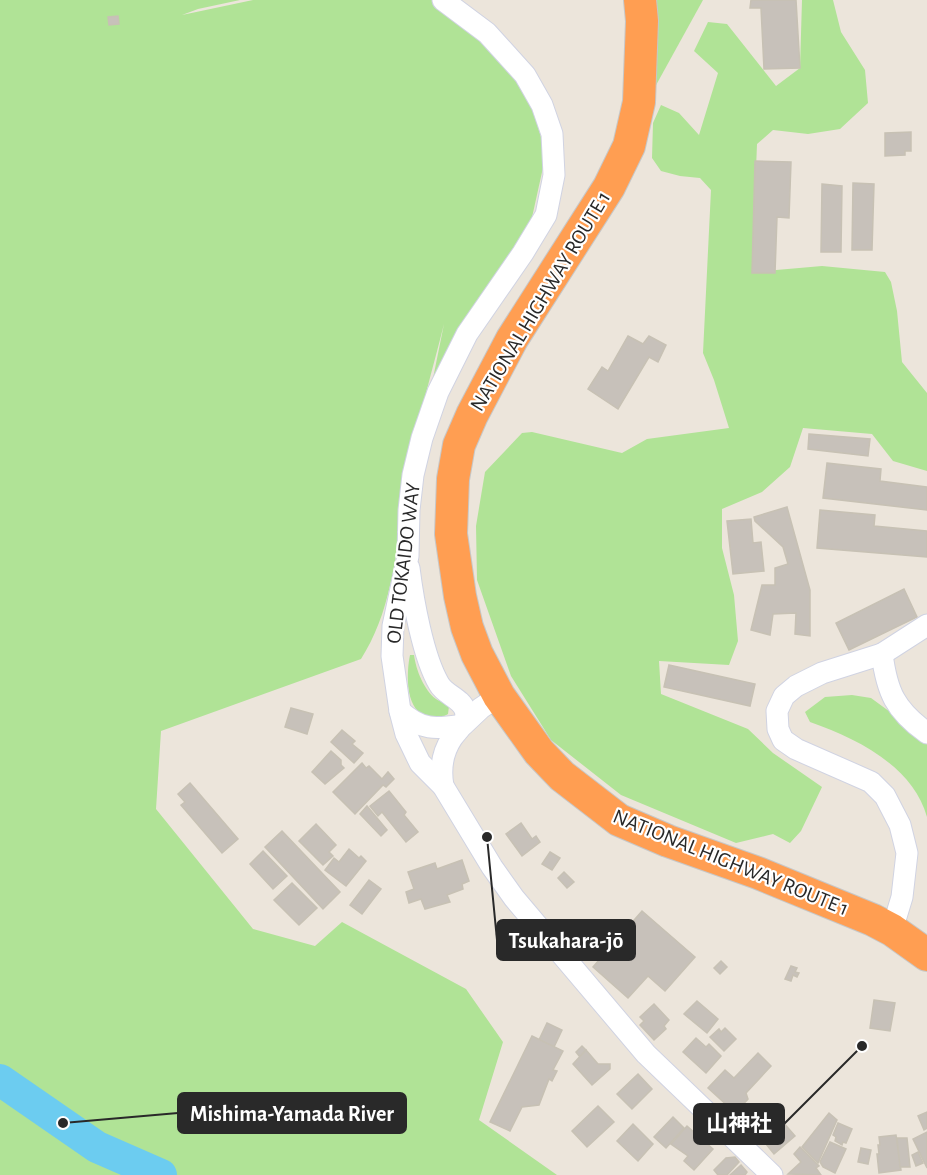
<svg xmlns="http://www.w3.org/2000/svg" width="927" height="1175" font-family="'Alegreya Sans','Noto Sans JP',sans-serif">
<rect width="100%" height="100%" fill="#ece5db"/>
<!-- green -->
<g fill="#b0e396">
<path d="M0,0H240L198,9L182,15L253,0H442L528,93L546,154L527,240L428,403L444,324C433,368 420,412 411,457C397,524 399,600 361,659L161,731L156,809L253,929L315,946L342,922L466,989L503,1042L479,1120L557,1175H0Z"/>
<polygon points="642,0 703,0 655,87"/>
<polygon points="802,0 833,0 841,32 865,70 868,103 840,129 808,134 773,130 757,144 752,272 822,266 885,272 891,282 897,311 902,362 927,393 927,471 893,461 872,434 803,428 790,467 762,492 722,509 722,548 734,595 738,641 729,665 659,661 661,694 748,729 773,753 822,787 801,831 790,843 773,834 736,843 621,795 551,740 511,676 477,580 476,526 485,472 522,433 532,432 622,453 647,439 729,428 714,380 703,353 711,190 700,178 680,176 661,171 652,158 653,123 661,105 679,113 699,135 718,73 694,51 708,22 727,24 776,86 800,68"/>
<path d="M410,655H414C416,670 424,690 436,699C440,702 445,702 449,706L448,714C441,718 438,718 430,717C405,714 406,674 410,655Z"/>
<path d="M852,695L871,698L927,739V817C913,766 856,738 810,722L805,712L825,697Z"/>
</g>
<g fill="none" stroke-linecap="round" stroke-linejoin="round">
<!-- river -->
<polyline stroke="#6cccf0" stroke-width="32" points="0,1080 97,1147 161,1175"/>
</g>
<!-- building -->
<g fill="#c7c1ba" stroke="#c7c1b4" stroke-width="1.5">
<polygon points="751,0 796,0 800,68 764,69 761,8 750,8"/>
<polygon points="118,16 119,24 109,25 108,17"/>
<polygon points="911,132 911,151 905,151 905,155 885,156 885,133"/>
<polygon points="755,161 791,162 789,218 777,217 775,273 752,273"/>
<polygon points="853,183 874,184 872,250 852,250"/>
<polygon points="822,184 842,186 841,252 821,252"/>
<polygon points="628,336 643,344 649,336 666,345 658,362 649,357 618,409 588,389 602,367 608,371"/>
<polygon points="809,434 870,439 868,456 808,449"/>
<polygon points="827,463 881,469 880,481 927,487 927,510 823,498"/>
<polygon points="787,507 810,590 810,636 795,634 796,613 773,614 770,635 751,630 762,585 775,585 775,568 788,564 783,547 755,521 754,517"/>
<polygon points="820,510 875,515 874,526 927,531 927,557 817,548"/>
<polygon points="751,519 753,543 761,542 764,571 733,574 727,521"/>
<polygon points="904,589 917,617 849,650 836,623"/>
<polygon points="669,665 755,684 750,706 664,687"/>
<polygon points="291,708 313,714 307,734 285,727"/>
<polygon points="342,730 355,741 352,744 363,753 354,763 331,742"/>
<polygon points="331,751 341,760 341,765 344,768 325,784 312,772"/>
<polygon points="362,763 366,768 369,766 382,779 388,772 394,779 386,787 383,785 355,814 333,792"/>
<polygon points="190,783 238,839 222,853 181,805 185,802 178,794"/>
<polygon points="389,791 406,812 404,815 418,832 406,842 382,812 378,816 370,806"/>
<polygon points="367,806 387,830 381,836 360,814"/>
<polygon points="521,823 532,839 536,836 540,842 522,856 506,834"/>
<polygon points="316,824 336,845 329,852 333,856 323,865 299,841"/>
<polygon points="282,831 340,892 323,909 265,847"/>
<polygon points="349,849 359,858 361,856 366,861 346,886 325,870 334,858 339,862"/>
<polygon points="263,851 287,876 273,889 250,864"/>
<polygon points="550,852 560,858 552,870 542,864"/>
<polygon points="462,860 469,881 462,884 463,889 447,895 450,902 425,909 421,899 409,903 406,892 414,889 408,872 435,863 437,869"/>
<polygon points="564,872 574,882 567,888 558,878"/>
<polygon points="369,880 381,889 362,914 350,905"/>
<polygon points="292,883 317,908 299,925 274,900"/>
<polygon points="642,911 695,957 665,991 648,976 628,998 593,967"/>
<polygon points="501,931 506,942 501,945 496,934"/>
<polygon points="721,961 727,967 720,974 714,968"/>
<polygon points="791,966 797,968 795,972 799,973 797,977 793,975 791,981 785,979"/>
<polygon points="874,1000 895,1003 890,1031 870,1028"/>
<polygon points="697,1001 718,1019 707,1033 684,1014"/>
<polygon points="654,1004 669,1020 664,1026 666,1029 654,1040 640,1025 644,1021 640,1017"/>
<polygon points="547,1023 562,1030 554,1047 539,1040"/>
<polygon points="725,1028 736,1039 724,1051 710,1037 719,1029 721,1032"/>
<polygon points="532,1036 563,1051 553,1070 557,1071 552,1081 549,1079 539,1105 522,1107 510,1131 490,1122"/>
<polygon points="696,1038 706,1047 709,1044 721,1056 706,1073 683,1052"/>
<polygon points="582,1046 586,1050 580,1057 576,1052"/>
<polygon points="586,1050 598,1064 610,1064 610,1069 592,1085 573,1064"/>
<polygon points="758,1053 771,1066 746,1093 748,1099 737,1111 733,1107 731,1109 708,1088 725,1070 734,1078"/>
<polygon points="638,1074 652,1089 632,1109 617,1094"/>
<polygon points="598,1106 614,1122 587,1147 572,1131"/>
<polygon points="927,1112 927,1128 924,1130 918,1116"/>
<polygon points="829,1113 837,1120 818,1163 802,1147"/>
<polygon points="673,1117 684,1128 666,1148 654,1137"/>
<polygon points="782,1121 795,1136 774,1154 762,1139"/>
<polygon points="838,1123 852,1129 846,1143 843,1142 842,1145 835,1141 836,1137 833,1135"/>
<polygon points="633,1124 653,1144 638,1161 617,1141"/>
<polygon points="687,1126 713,1149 694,1170 684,1161 688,1156 671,1144"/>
<polygon points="927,1132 927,1168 913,1139"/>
<polygon points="896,1135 901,1170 879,1173 877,1154 879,1154 878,1145 880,1145 879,1137"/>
<polygon points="897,1138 907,1138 910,1167 900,1167"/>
<polygon points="830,1142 846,1149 835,1173 823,1167 820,1162"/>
<polygon points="800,1147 819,1166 816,1168 821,1175 788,1174 801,1162 794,1154"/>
<polygon points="861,1148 871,1150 868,1164 858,1162"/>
<polygon points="918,1152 923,1163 916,1166 912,1155"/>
<polygon points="735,1157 739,1162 727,1175 718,1175 714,1170 726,1158"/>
<polygon points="741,1165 747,1172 745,1175 730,1175"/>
</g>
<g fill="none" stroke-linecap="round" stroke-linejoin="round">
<defs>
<g id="minor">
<polyline points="443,0 487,33 525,75 542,105 552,134 554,175 546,215 523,253 467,334 438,392 422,438 413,475 409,510 408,556 393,626 392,656 400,711 406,734 420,763 443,786 492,867 514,898 646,1054 772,1175"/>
<path d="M409,568C413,600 423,657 439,684C445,695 461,698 465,710C469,722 458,729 452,738C442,753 440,769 443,786"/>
<path d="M882,654C887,692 895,710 927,733"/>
<path d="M400,711C422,731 435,729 463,725L481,708L499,696"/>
<polyline points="892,930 902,897 907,853 900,825 885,796 871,782 796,749 783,740 778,729 777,711 784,696 796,686 822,673 882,654 927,625"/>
</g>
<polyline id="highway" points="640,0 642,21 639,102 629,146 609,187 512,339 472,415 459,445 453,479 451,534 460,596 467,627 477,654 499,696 539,752 562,776 619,820 668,841 758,873 873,920 892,930 927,955"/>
</defs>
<!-- minor casing -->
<use href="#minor" stroke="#d0d3e2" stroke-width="23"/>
<!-- highway casing -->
<use href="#highway" stroke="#c7c7c7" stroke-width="34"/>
<!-- minor -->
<use href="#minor" stroke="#fff" stroke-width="21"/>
<!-- highway -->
<use href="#highway" stroke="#ff9e52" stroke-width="32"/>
</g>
<g text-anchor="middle" stroke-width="4.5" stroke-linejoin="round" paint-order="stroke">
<!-- street labels -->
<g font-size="21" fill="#292929" stroke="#fff">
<text transform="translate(540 301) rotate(-59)" y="7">NATIONAL HIGHWAY ROUTE 1</text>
<text transform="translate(403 563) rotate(-83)" y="7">OLD TOKAIDO WAY</text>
<text transform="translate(731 862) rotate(22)" y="7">NATIONAL HIGHWAY ROUTE 1</text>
</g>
</g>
<!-- callouts -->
<path fill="none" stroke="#292929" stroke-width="2" d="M487 837L497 940M63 1123L178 1113M862 1046L784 1124"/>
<g fill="#292929" stroke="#fff" stroke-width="2">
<circle cx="487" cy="837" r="6"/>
<circle cx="63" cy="1123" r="6"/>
<circle cx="862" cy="1046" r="6"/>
</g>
<g fill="#292929" stroke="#292929" stroke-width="2">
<rect x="497" y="920" width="138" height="40" rx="6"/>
<rect x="178" y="1093" width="228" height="40" rx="6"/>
<rect x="694" y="1104" width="90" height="40" rx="6"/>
</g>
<g font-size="22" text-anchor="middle" font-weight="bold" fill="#fff">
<text x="566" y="948">Tsukahara-jō</text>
<text x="292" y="1121">Mishima-Yamada River</text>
<text x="739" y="1131">山神社</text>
</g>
</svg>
